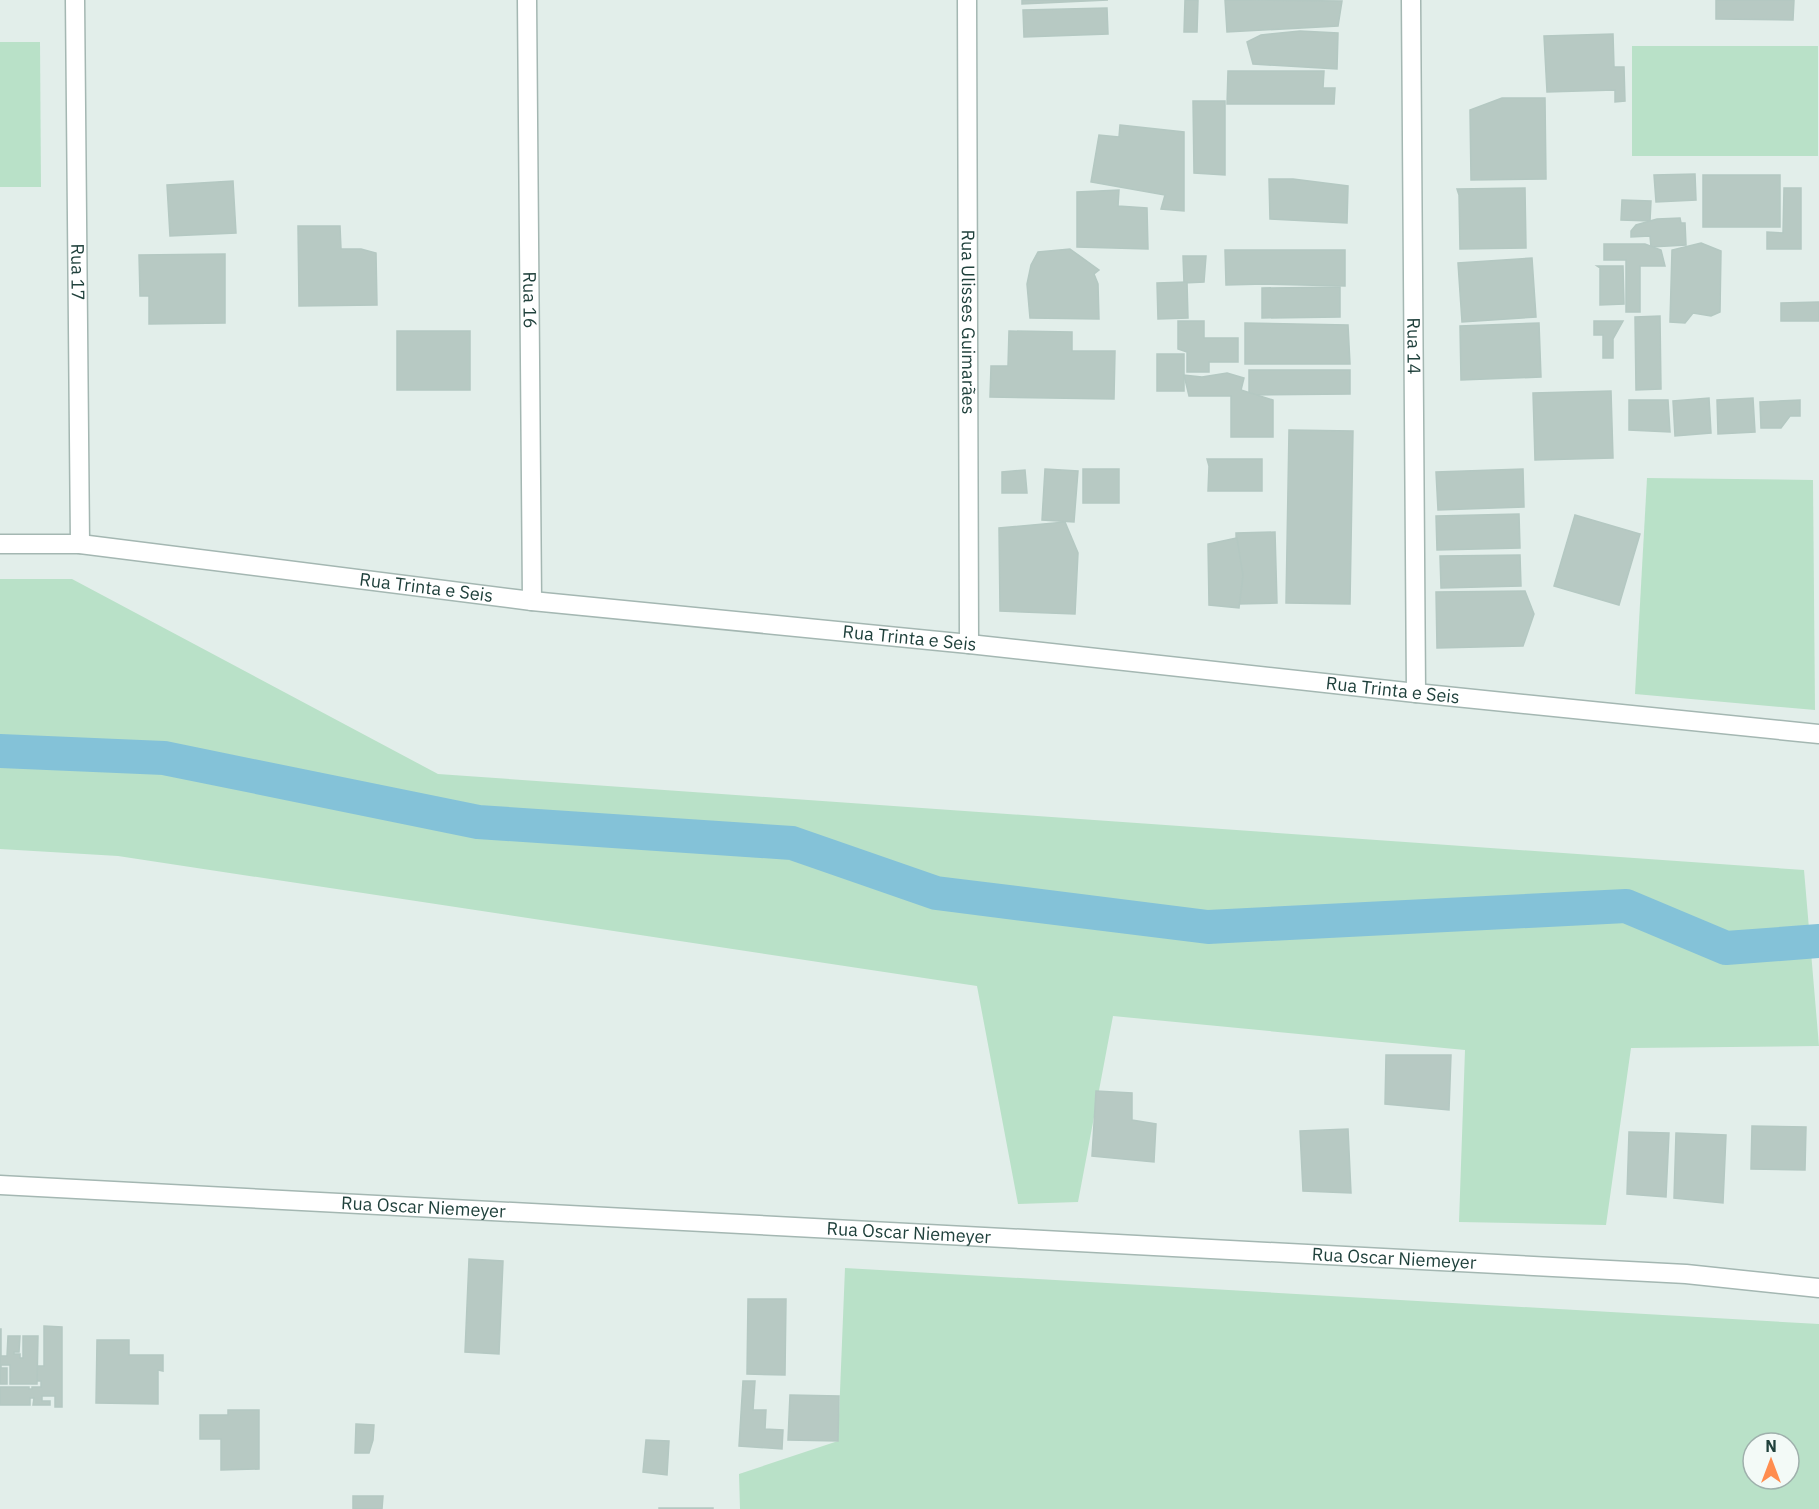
<svg xmlns="http://www.w3.org/2000/svg" width="1819" height="1509" font-family="'IBM Plex Sans',sans-serif">
<rect width="100%" height="100%" fill="#e2eeea"/>
<!-- green -->
<g fill="#b9e1c8" fill-rule="evenodd">
<polygon points="0,42 40,42 41,187 0,187"/>
<rect x="1632" y="46" width="186" height="110"/>
<polygon points="1647,478 1813,480 1815,710 1635,694"/>
<polygon points="0,579 72,579 438,774 1804,870 1819,1046 1631,1048 1606,1225 1459,1222 1465,1050 1113,1016 1078,1202 1018,1204 977,986 118,856 0,849"/>
<path d="M845,1268L1819,1324V1509H740L739,1474L838,1441ZM1753,1443H1789V1479H1753Z"/>
</g>
<g fill="none" stroke-linecap="round" stroke-linejoin="round">
<!-- canal -->
<polyline stroke="#84c2d8" stroke-width="34" points="0,751 164,758 478,822 792,843 936,893 1208,927 1626,906 1726,948 1819,941"/>
</g>
<!-- building -->
<g fill="#b7c9c3" stroke="#b4c8c2" stroke-width="1.5">
<polygon points="1022,0 1108,0 1022,4"/>
<polygon points="1185,0 1198,0 1197,32 1184,32"/>
<polygon points="1225,0 1251,0 1342,1 1338,26 1227,32"/>
<polygon points="1716,0 1794,0 1793,20 1716,19"/>
<polygon points="1107,8 1108,34 1024,37 1023,10"/>
<polygon points="1300,31 1338,33 1337,69 1253,64 1247,42 1261,35"/>
<polygon points="1613,34 1614,67 1624,67 1625,101 1615,102 1615,90 1547,92 1544,36"/>
<polygon points="1228,71 1324,71 1323,88 1335,88 1334,104 1227,104"/>
<polygon points="1502,98 1545,98 1546,179 1471,180 1470,110"/>
<polygon points="1193,101 1225,101 1225,175 1194,173"/>
<polygon points="1120,125 1184,132 1184,211 1161,209 1165,195 1091,182 1099,135 1119,137"/>
<polygon points="1695,174 1696,200 1656,202 1654,175"/>
<rect x="1703" y="175" width="77" height="52"/>
<polygon points="1269,179 1293,179 1348,186 1347,223 1270,219"/>
<polygon points="233,181 236,233 170,236 167,185"/>
<polygon points="1525,188 1526,248 1460,249 1459,195 1457,189"/>
<polygon points="1784,188 1801,188 1801,249 1767,249 1767,232 1783,233"/>
<polygon points="1119,190 1118,206 1147,208 1148,249 1077,247 1077,192"/>
<polygon points="1622,200 1651,201 1650,221 1621,220"/>
<polygon points="1680,218 1681,223 1685,223 1686,245 1651,247 1650,236 1631,237 1631,231 1636,225 1657,219"/>
<polygon points="298,226 340,226 341,249 361,249 376,253 377,305 299,306"/>
<polygon points="1701,243 1721,251 1720,312 1711,316 1693,313 1685,323 1670,322 1672,250"/>
<polygon points="1604,244 1645,244 1661,250 1665,266 1640,266 1640,312 1626,312 1626,260 1604,260"/>
<polygon points="1070,249 1099,270 1094,274 1098,284 1099,319 1030,318 1027,284 1031,265 1038,252"/>
<polygon points="1225,250 1345,250 1345,286 1265,284 1226,285"/>
<polygon points="225,254 225,323 149,324 149,296 140,296 139,255"/>
<polygon points="1183,256 1206,256 1204,282 1184,283"/>
<polygon points="1532,258 1536,317 1462,322 1458,263"/>
<polygon points="1597,266 1623,266 1624,304 1600,305 1600,268"/>
<polygon points="1187,282 1188,318 1158,319 1157,283"/>
<polygon points="1340,287 1340,317 1262,318 1262,288"/>
<polygon points="1819,302 1819,321 1781,321 1781,303"/>
<polygon points="1660,316 1661,389 1636,390 1635,317"/>
<polygon points="1178,321 1204,321 1204,338 1238,338 1238,362 1209,362 1209,372 1187,372 1187,352 1178,349"/>
<polygon points="1594,321 1623,321 1613,339 1613,358 1603,358 1603,335 1594,335"/>
<polygon points="1245,323 1348,325 1350,364 1245,364"/>
<polygon points="1539,323 1541,377 1461,380 1460,326"/>
<rect x="397" y="331" width="73" height="59"/>
<polygon points="1009,331 1072,332 1072,351 1115,351 1114,399 990,397 991,366 1008,366"/>
<rect x="1157" y="354" width="27" height="37"/>
<polygon points="1249,370 1350,370 1350,394 1249,395"/>
<polygon points="1227,373 1244,378 1241,390 1273,400 1273,437 1231,437 1231,396 1189,396 1184,375 1202,377"/>
<polygon points="1611,391 1613,458 1535,460 1533,393"/>
<polygon points="1709,398 1711,433 1675,436 1673,401"/>
<polygon points="1753,398 1755,432 1718,434 1717,400"/>
<polygon points="1629,400 1668,400 1670,432 1629,430"/>
<polygon points="1800,400 1800,416 1790,416 1781,428 1761,428 1760,402"/>
<polygon points="1289,430 1353,431 1350,604 1286,603"/>
<polygon points="1207,459 1262,459 1262,491 1208,491 1209,466"/>
<polygon points="1045,469 1078,471 1074,522 1042,520"/>
<rect x="1083" y="469" width="36" height="34"/>
<polygon points="1523,469 1524,507 1438,510 1436,472"/>
<polygon points="1025,470 1027,493 1002,493 1002,472"/>
<polygon points="1519,514 1520,548 1437,550 1436,516"/>
<polygon points="1575,515 1640,534 1619,605 1554,586"/>
<polygon points="1065,522 1078,553 1075,614 1000,611 999,528"/>
<polygon points="1275,532 1277,603 1238,604 1236,533"/>
<polygon points="1237,538 1243,576 1239,608 1209,605 1208,544"/>
<polygon points="1520,555 1521,586 1441,588 1440,556"/>
<polygon points="1525,591 1534,614 1523,646 1437,648 1436,592"/>
<polygon points="1386,1055 1451,1055 1449,1110 1385,1104"/>
<polygon points="1096,1091 1132,1093 1132,1120 1156,1124 1154,1162 1092,1156"/>
<polygon points="1752,1126 1806,1127 1805,1170 1751,1169"/>
<polygon points="1348,1129 1351,1193 1303,1191 1300,1131"/>
<polygon points="1629,1132 1669,1133 1666,1197 1627,1194"/>
<polygon points="1676,1133 1726,1135 1723,1203 1674,1198"/>
<polygon points="469,1259 503,1261 499,1354 465,1352"/>
<polygon points="748,1299 786,1299 785,1375 747,1374"/>
<polygon points="44,1326 62,1327 62,1407 55,1407 55,1396 42,1396 42,1401 50,1401 50,1405 33,1405 34,1398 30,1398 30,1405 0,1405 0,1387 29,1387 29,1389 32,1389 32,1387 41,1387 41,1381 37,1381 37,1366 44,1366"/>
<polygon points="0,1329 1,1329 1,1356 7,1356 8,1336 20,1336 19,1352 14,1352 14,1354 20,1354 20,1358 23,1358 23,1336 38,1336 37,1384 10,1384 10,1365 1,1365 1,1368 7,1368 7,1384 0,1384"/>
<polygon points="97,1340 129,1340 129,1355 163,1355 163,1371 158,1370 158,1404 96,1403"/>
<polygon points="743,1381 755,1381 753,1410 766,1410 765,1429 783,1430 782,1449 739,1446"/>
<polygon points="790,1395 839,1396 838,1441 788,1440"/>
<polygon points="228,1410 259,1410 259,1469 221,1470 221,1439 200,1439 200,1415 228,1415"/>
<polygon points="356,1424 374,1425 373,1440 369,1453 355,1453"/>
<polygon points="646,1440 669,1441 667,1475 643,1472"/>
<polygon points="353,1496 383,1496 382,1509 353,1509"/>
<rect x="659" y="1508" width="54" height="1"/>
</g>
<g fill="none" stroke-linecap="round" stroke-linejoin="round">
<defs>
<g id="minor">
<path id="s1" d="M75,0L80,544"/>
<path id="s2" d="M527,0L532,601"/>
<path id="s3" d="M967,0L969,644"/>
<path id="s4" d="M1411,0L1416,693"/>
</g>
<g id="tertiary">
<path id="s5" d="M0,544H80L532,601L969,644L1416,693L1819,734"/>
<path id="s6" d="M0,1185L1686,1274L1819,1288"/>
</g>
</defs>
<!-- minor casing -->
<use href="#minor" stroke="#a4b7b2" stroke-width="21"/>
<!-- tertiary casing -->
<use href="#tertiary" stroke="#a4b7b2" stroke-width="21"/>
<!-- minor -->
<use href="#minor" stroke="#fff" stroke-width="18"/>
<!-- tertiary -->
<use href="#tertiary" stroke="#fff" stroke-width="18"/>
</g>
<g text-anchor="middle" stroke-width="6" stroke-linejoin="round" paint-order="stroke">
<!-- street labels -->
<g font-size="18" fill="#20413c" stroke="#f3faf7">
<text dy="6" stroke="none"><textPath href="#s1" startOffset="272">Rua 17</textPath></text>
<text dy="6" stroke="none"><textPath href="#s2" startOffset="300">Rua 16</textPath></text>
<text dy="6" stroke="none"><textPath href="#s3" startOffset="322">Rua Ulisses Guimarães</textPath></text>
<text dy="6" stroke="none"><textPath href="#s4" startOffset="346">Rua 14</textPath></text>
<text dy="6" stroke="none"><textPath href="#s5" startOffset="429">Rua Trinta e Seis</textPath></text>
<text dy="6" stroke="none"><textPath href="#s5" startOffset="915">Rua Trinta e Seis</textPath></text>
<text dy="6" stroke="none"><textPath href="#s5" startOffset="1401">Rua Trinta e Seis</textPath></text>
<text dy="6" stroke="none"><textPath href="#s6" startOffset="424">Rua Oscar Niemeyer</textPath></text>
<text dy="6" stroke="none"><textPath href="#s6" startOffset="910">Rua Oscar Niemeyer</textPath></text>
<text dy="6" stroke="none"><textPath href="#s6" startOffset="1396">Rua Oscar Niemeyer</textPath></text>
</g>
</g>
<!-- north arrow -->
<g transform="translate(1771 1461)"><circle r="28" fill="#f3faf7" stroke="#9fb0ac" stroke-width="1.5"/>
<path d="M0-4.5L10 22L0 15L-10 22Z" fill="#ff8d4f"/>
<text y="-9" font-size="16" font-weight="bold" text-anchor="middle" fill="#20413c">N</text>
</g>
</svg>
